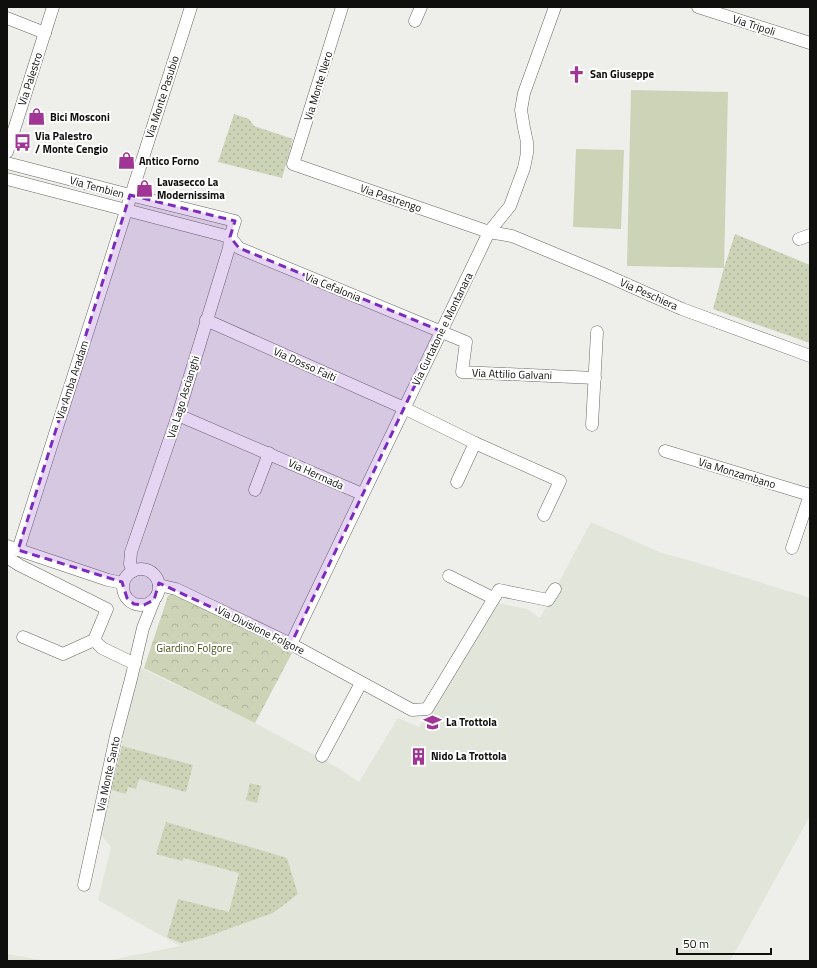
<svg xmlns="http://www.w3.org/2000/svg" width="817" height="968" font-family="'Titillium Web',sans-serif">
<defs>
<pattern id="grass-dots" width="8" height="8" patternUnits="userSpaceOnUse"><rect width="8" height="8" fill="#ccd3b7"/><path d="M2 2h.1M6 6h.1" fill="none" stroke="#aeb49c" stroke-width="1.8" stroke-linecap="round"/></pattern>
<pattern id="park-crowns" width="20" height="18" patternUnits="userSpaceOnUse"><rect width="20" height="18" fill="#ccd3b7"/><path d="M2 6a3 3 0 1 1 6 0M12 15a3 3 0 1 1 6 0" fill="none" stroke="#aeb49c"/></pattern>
</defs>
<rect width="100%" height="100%" fill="#eeefea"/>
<!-- built -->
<g fill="#e2e5d9">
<polygon points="591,522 659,552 695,562 810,598 810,816 730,961 106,961 180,946 98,900 111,847 101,835 139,667 259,725 338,768 359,782 398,718 419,727 497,603 527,609 540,618"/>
<polygon points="7,954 47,961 7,961"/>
</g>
<!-- grass -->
<g fill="url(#grass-dots)">
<polygon points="234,114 249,119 254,126 293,139 282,178 218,162"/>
<polygon points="735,234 810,265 810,343 713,309 724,268"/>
<polygon points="122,746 193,765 186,792 139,779 136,789 128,787 126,794 111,790"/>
<polygon points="250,783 261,786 257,803 246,800"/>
<polygon points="166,822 287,858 298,894 273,913 206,937 181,943 167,937 178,899 229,912 239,873 184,858 182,861 156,854"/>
</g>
<!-- park -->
<polygon fill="url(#park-crowns)" points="173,593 292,653 255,723 144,668 168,596"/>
<!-- pitch -->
<g fill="#ccd3b7">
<polygon points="631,90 728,92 724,268 627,266"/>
<polygon points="576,149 624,150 621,229 573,227"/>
</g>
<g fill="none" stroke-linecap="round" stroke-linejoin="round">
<defs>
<g id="minor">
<polyline points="342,7 293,164 489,232 512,236 601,273 682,309 810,356"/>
<polyline points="698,7 810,43"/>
<polyline points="7,18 45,33"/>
<polyline points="415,21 421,7"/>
<polyline points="7,152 53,7"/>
<polyline points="7,163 130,195 235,221 230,237 229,248 178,415 131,552 130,564 133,571"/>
<polyline points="7,179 230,237 239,248 466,342 462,372 595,378"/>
<polyline points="799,239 810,235"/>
<polyline points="206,320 404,408 475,443 560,481 544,515"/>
<polyline points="178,415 362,494"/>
<polyline points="592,425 597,332"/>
<polyline points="665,451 810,495"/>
<polyline points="457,482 475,443"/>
<polyline points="255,490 269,453"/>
<polyline points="7,546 108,580 123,583"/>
<polyline points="792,548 810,495"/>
<polyline points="18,550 191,7"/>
<polyline points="7,557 19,565 107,609 94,640 102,648 135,664"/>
<circle cx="141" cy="587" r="18"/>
<polyline points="449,576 493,598"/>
<polyline points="159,585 176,589 291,644 412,710 427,709 499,590 548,600 555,589"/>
<polyline points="23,637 63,654 94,640"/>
<polyline points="291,644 489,232 510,206 524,168 527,153 527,142 524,128 521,110 524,93 555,7"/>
<polyline points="322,756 361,683"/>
<polyline points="84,885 116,736 131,679 143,628 154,600"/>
</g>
</defs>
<!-- minor casing -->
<use href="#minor" stroke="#686964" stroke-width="13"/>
<!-- minor -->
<use href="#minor" stroke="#fff" stroke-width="12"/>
</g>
<!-- marked area -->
<path fill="#7b2cbf" fill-opacity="0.2" stroke="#7b2cbf" stroke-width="3" stroke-dasharray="8 5" stroke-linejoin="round" d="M130,195L235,221L230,237L239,248L441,331L291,644L159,583L154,600L144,605L134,604L127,598L122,582L18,550Z"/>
<!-- icons -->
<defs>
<symbol id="church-bare" viewBox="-9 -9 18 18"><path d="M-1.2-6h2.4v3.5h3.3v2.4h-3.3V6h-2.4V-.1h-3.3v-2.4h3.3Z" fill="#a13595" stroke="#fff" stroke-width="2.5" paint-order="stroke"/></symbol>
<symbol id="shop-bare" viewBox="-9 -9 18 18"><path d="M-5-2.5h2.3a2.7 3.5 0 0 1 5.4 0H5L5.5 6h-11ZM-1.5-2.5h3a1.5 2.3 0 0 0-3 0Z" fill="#a13595" stroke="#fff" stroke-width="2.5" paint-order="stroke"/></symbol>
<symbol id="bus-bare" viewBox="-9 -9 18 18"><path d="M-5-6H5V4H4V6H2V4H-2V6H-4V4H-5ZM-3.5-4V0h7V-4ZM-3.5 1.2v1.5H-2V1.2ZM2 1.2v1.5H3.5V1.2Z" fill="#a13595" stroke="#fff" stroke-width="2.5" paint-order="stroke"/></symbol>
<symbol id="school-bare" viewBox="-9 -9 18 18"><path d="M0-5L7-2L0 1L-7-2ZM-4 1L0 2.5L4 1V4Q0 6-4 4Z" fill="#a13595" stroke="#fff" stroke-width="2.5" paint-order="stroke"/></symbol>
<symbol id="building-bare" viewBox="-9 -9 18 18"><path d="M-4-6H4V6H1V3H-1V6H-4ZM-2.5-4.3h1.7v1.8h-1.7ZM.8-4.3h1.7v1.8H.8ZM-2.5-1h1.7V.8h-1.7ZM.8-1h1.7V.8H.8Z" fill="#a13595" stroke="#fff" stroke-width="2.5" paint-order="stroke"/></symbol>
</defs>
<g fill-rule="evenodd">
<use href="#church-bare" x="564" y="62" width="25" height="25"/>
<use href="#shop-bare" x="24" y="104" width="25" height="25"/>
<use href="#bus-bare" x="10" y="130" width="25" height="25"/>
<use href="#shop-bare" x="114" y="148" width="25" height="25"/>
<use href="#shop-bare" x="132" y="176" width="25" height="25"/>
<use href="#school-bare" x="420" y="710" width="25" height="25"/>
<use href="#building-bare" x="406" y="744" width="25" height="25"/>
</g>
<g text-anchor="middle" stroke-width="4" stroke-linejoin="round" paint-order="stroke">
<!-- street labels -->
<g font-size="11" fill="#0f0f0d" stroke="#fff">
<text transform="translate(754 25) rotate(18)" y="4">Via Tripoli</text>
<text transform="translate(30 79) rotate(-72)" y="4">Via Palestro</text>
<text transform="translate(318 86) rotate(-73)" y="4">Via Monte Nero</text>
<text transform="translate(162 97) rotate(-72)" y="4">Via Monte Pasubio</text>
<text transform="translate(97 187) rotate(15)" y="4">Via Tembien</text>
<text transform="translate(391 198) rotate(19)" y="4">Via Pastrengo</text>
<text transform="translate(333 287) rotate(22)" y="4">Via Cefalonia</text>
<text transform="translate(649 294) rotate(24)" y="4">Via Peschiera</text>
<text transform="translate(442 329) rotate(-64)" y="4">Via Curtatone e Montanara</text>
<text transform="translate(305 364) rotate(24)" y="4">Via Dosso Faiti</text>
<text transform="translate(512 374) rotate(2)" y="4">Via Attilio Galvani</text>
<text transform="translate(72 380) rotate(-72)" y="4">Via Amba Aradam</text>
<text transform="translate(183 397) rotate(-73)" y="4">Via Lago Ascianghi</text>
<text transform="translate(737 473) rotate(17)" y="4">Via Monzambano</text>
<text transform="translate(316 474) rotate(24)" y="4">Via Hermada</text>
<text transform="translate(261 630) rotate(26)" y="4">Via Divisione Folgore</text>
<text transform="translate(108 774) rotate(-78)" y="4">Via Monte Santo</text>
</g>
<!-- poi labels -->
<g font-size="11" font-weight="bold" fill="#0f0f0d" stroke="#fff" text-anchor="start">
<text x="590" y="78">San Giuseppe</text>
<text x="50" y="121">Bici Mosconi</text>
<text x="35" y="140">Via Palestro<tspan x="35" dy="13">/ Monte Cengio</tspan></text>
<text x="139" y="165">Antico Forno</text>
<text x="157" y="186">Lavasecco La<tspan x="157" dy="13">Modernissima</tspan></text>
<text x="446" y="726">La Trottola</text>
<text x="431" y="760">Nido La Trottola</text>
</g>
<!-- park labels -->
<g font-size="11" fill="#49531a" stroke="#fff">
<text x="194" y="652">Giardino Folgore</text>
</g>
</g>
<!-- border -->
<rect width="817" height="968" fill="none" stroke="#0f0f0d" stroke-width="16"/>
<!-- scale -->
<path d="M677 948v6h94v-6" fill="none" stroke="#0f0f0d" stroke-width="2"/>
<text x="683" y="948" font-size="12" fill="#0f0f0d" stroke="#ffffff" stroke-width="3" paint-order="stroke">50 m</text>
</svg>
